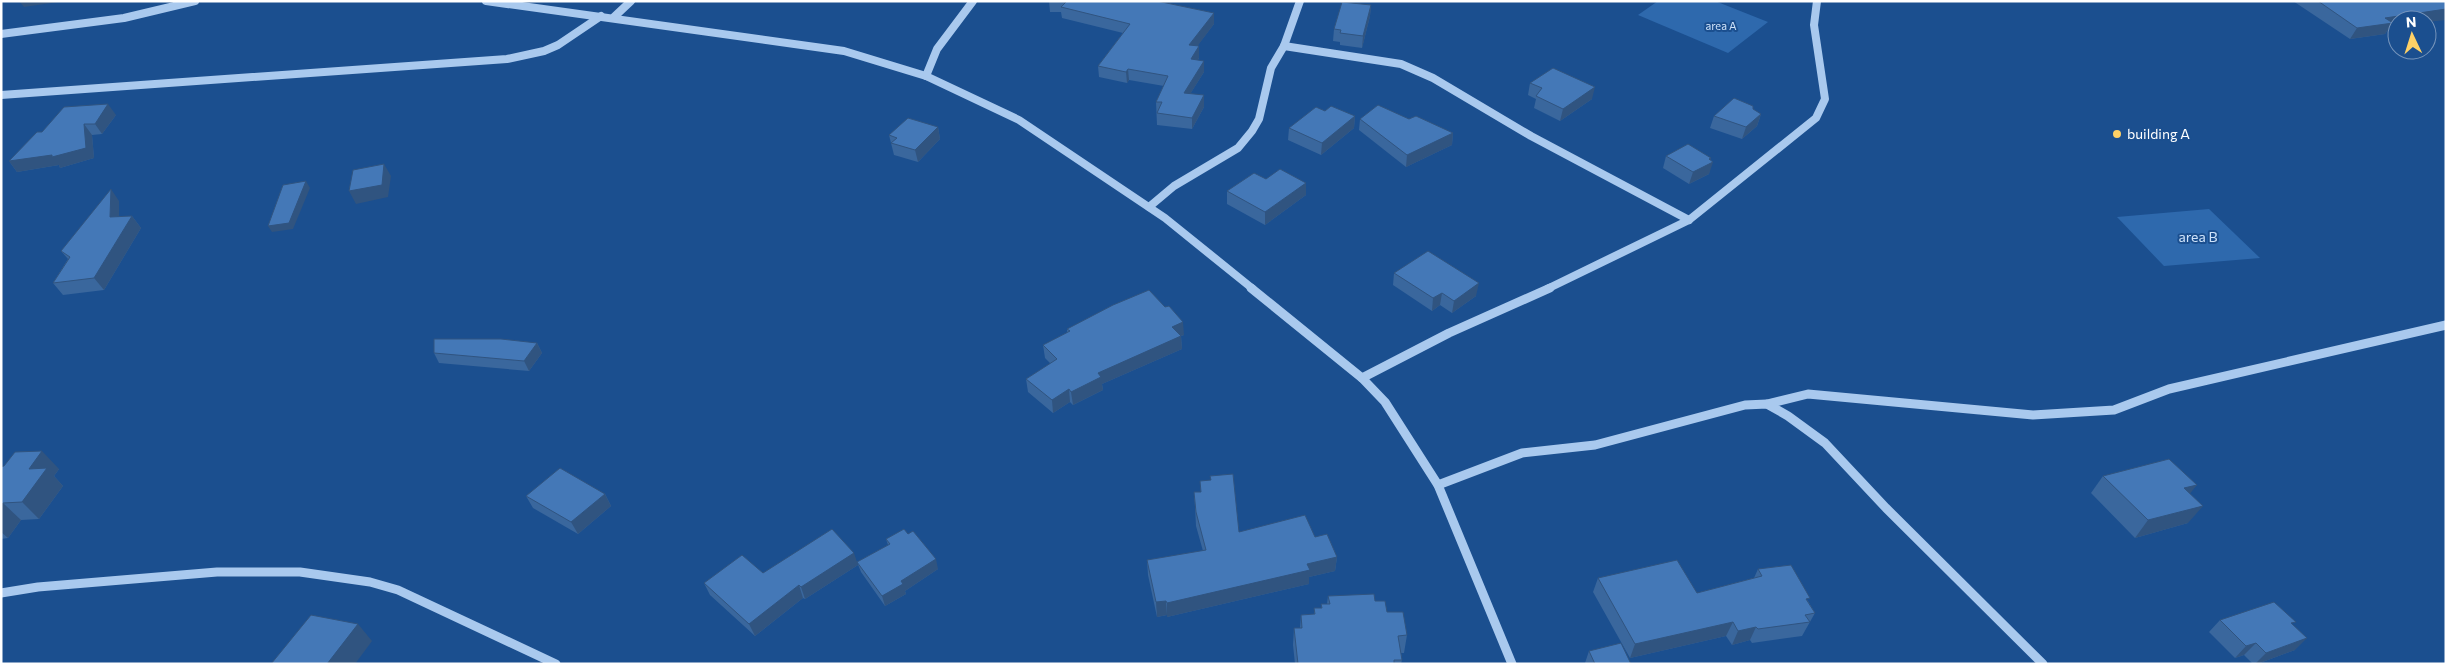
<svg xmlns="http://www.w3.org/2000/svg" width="2447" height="665" font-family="Commissioner,sans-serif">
<rect width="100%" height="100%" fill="#1b4f8f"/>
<!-- green -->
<g fill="#2e69ad">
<polygon points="1658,1 1715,1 1768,22 1728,53 1638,15"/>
<polygon points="2209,209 2260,258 2164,266 2117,217"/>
</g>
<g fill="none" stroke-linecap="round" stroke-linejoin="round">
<!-- minor-far1 -->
<g stroke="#a9c9ee" stroke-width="8">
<polyline points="486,1 844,51 926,76 1019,120 1165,218 1253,289"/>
<polyline points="614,17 631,1"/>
<polyline points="1,34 124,18 195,1"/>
<polyline points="1284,46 1401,64 1433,78 1531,136 1689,220"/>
<polyline points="926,76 937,49 973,1"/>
<polyline points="1,95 507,59 544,51 558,45 601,16"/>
<polyline points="1149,207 1174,186 1238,148 1252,131 1259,119 1271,68 1284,46 1300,1"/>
<polyline points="1547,289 1689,220 1816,118 1825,99 1814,25 1817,1"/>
</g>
<!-- minor -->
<g stroke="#a9c9ee" stroke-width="9">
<polyline points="1251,288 1362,378 1385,402 1438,485 1512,664"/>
<polyline points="1362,378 1449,333 1550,288"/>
<polyline points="1767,404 1808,394 2033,415 2114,410 2169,389 2446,325"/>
<polyline points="1438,485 1522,453 1595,445 1745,405 1767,404 1788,416 1825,443 1886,508 2043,664"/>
<polyline points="1,593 38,587 217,572 300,572 370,582 398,590 556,664"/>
</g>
</g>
<!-- wall -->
<g fill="#3a679d">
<polygon points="1049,1 1157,1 1214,13 1214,24 1197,46 1199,46 1199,58 1198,60 1204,72 1190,94 1204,107 1192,129 1157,125 1156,102 1164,86 1129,80 1127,83 1099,77 1098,66 1123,33 1062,18 1061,12 1050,12"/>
<polygon points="2293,1 2362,1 2389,28 2385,34 2350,39"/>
<polygon points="1371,5 1370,16 1362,48 1340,45 1340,42 1333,41 1334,29"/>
<polygon points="1530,83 1592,99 1560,121 1534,108 1536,99 1528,95"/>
<polygon points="1325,111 1355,116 1354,128 1321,155 1288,140 1289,128"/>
<polygon points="1761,114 1757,126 1742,139 1710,128 1714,116"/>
<polygon points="116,115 102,134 92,135 94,158 60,168 59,165 17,172 9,161 42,132"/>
<polygon points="1360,119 1409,119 1453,133 1452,145 1406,167 1359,130"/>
<polygon points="938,127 940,139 918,162 894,155 889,135"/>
<polygon points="1666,156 1711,160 1709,174 1689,184 1663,168"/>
<polygon points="1266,179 1306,195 1265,225 1227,204 1227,191"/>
<polygon points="119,201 119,216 132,216 141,228 104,290 63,295 53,283 68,259 61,251"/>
<polygon points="1394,273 1476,296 1452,313 1440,305 1432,311 1393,285"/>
<polygon points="1067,329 1184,335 1181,336 1182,349 1102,384 1103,390 1073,405 1070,402 1053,413 1028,392 1026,379 1051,364 1045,358 1043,345 1067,333"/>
<polygon points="537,343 542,353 529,371 439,363 434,353"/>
<polygon points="4,466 59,469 54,476 63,486 39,519 21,520 8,538 1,539 1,467"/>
<polygon points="2103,476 2190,493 2188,523 2135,538 2091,493"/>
<polygon points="1200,481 1239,532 1315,537 1337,557 1335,571 1309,577 1309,584 1167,617 1167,615 1157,617 1148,575 1147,560 1203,551 1196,526 1195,507 1194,492 1201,492"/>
<polygon points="605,494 611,506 578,534 533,508 526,496"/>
<polygon points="908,534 938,569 905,591 906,594 885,606 861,572 857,562 888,545 886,539"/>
<polygon points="858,565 805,599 803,598 755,636 710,595 704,583 763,573"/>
<polygon points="1758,569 1808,601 1815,613 1802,636 1752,643 1750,640 1732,645 1726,636 1630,658 1593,592 1598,578 1697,593 1754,578"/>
<polygon points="1328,596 1375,601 1387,612 1407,635 1404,653 1401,653 1402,660 1401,664 1295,664 1293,645 1294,628 1300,628 1301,615 1314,614 1314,608 1321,608 1321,604 1327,604"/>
<polygon points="2220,620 2293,625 2295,650 2257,664 2253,664 2244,655 2235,658 2209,632"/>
<polygon points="1589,651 1631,664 1586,664 1585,663"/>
</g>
<!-- shaded-wall -->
<g fill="#305480">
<polygon points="19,1 65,1 24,7"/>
<polygon points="1371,5 1370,16 1362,48 1363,36"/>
<polygon points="2446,9 2446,20 2427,22 2427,20 2397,20 2397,26 2389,28 2385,34 2350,39 2357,28 2385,18"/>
<polygon points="1214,13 1214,24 1190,56 1189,45"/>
<polygon points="1199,46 1199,58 1191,70 1191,59"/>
<polygon points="1204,61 1204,72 1184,104 1184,93"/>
<polygon points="1128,69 1129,80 1127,83 1126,72"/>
<polygon points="1595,87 1592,99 1560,121 1563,109"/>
<polygon points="1204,95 1204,107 1192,129 1192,118"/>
<polygon points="108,104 116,115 102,134 95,124"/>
<polygon points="1761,114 1757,126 1742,139 1746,127"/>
<polygon points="1355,116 1354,128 1321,155 1322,143"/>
<polygon points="84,124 92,135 94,158 60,168 59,165 17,172 9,161"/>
<polygon points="938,127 940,139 918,162 915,150"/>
<polygon points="1453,133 1452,145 1406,167 1407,155"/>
<polygon points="1711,158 1710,163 1713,162 1709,174 1689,184 1693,172"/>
<polygon points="384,164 391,176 388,197 356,204 349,191"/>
<polygon points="306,181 310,188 293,229 272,232 268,226"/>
<polygon points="1306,183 1306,195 1265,225 1265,212"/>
<polygon points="111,189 119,201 119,229 110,217"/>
<polygon points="132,216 141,228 104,290 94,278"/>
<polygon points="1479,283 1476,296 1452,313 1454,301"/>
<polygon points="1442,293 1440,305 1432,311 1433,298"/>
<polygon points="1183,322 1184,335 1181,336 1182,349 1102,384 1103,390 1073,405 1071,392 1098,373 1172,327"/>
<polygon points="537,343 542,353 529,371 524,361"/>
<polygon points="1069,389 1070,402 1053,413 1052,400"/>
<polygon points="42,451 59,469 54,476 63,486 39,519 22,502 29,469"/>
<polygon points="2197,485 2183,502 2184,488"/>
<polygon points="605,494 611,506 578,534 571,522"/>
<polygon points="3,503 21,520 8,538 1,532 1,505"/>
<polygon points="2203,506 2188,523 2135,538 2148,520"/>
<polygon points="854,553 858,565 805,599 801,587"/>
<polygon points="1337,557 1335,571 1309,577 1309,584 1167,617 1167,603 1307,564"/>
<polygon points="936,559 938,569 905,591 906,594 885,606 882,596 901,581"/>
<polygon points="799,585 803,598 755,636 749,624"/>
<polygon points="1166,601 1167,615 1157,617 1156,602"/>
<polygon points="1733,622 1726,636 1630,658 1635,644"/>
<polygon points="358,624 372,641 355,664 327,664"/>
<polygon points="1756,627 1750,640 1732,645 1738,631"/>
<polygon points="2307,638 2295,650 2257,664 2255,664 2266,653"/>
<polygon points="2256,643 2244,655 2235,658 2246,646"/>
</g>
<!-- building -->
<g fill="#4478b7" stroke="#305480">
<polygon points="1050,1 1157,1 1214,13 1189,45 1199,46 1191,59 1204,61 1184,93 1204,95 1192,118 1157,113 1162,102 1156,102 1168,76 1128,69 1126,72 1098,66 1130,24 1061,7 1066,2"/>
<polygon points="2318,1 2446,1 2446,9 2385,18 2393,23 2357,28"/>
<polygon points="1342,2 1371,5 1363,36 1340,33 1341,30 1334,29"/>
<polygon points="1553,68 1595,87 1563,109 1536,96 1542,88 1530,83"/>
<polygon points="1734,98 1753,106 1753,109 1761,114 1746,127 1714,116"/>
<polygon points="108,104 95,124 84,124 86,148 52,157 52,155 9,161 37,132 42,132 64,107"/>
<polygon points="1378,105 1409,119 1416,116 1453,133 1407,155 1360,119"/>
<polygon points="1331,106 1355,116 1322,143 1289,128 1316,107 1325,111"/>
<polygon points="908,118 938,127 915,150 891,143 897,138 889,135"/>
<polygon points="1688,144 1711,158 1709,159 1713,162 1693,172 1666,156"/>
<polygon points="384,164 382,185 349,191 353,170"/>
<polygon points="1280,169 1306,183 1265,212 1227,191 1254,173 1266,179"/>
<polygon points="306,181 289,223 268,226 283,185"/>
<polygon points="111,189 110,217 132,216 94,278 53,283 70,257 61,251"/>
<polygon points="1428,251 1479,283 1454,301 1442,293 1433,298 1394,273"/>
<polygon points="1149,290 1165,307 1169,306 1183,322 1172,327 1181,336 1098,373 1101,377 1071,392 1069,389 1052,400 1026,379 1057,359 1043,345 1070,331 1067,329 1113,305"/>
<polygon points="434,339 501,339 537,343 524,361 434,353"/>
<polygon points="42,451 29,469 47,468 22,502 3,503 1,505 1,467 4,466 15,452"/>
<polygon points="2169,459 2197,485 2184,488 2203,506 2148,520 2103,476"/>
<polygon points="560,468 605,494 571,522 526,496"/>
<polygon points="1233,474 1239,532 1305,515 1315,537 1327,534 1337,557 1307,564 1310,570 1167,603 1166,601 1156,602 1147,560 1206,550 1196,512 1194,492 1201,492 1200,481 1211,480 1210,476"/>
<polygon points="832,529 854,553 801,587 799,585 749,624 704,583 742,555 763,573"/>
<polygon points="904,529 908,534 913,531 936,559 901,581 903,584 882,596 857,562 890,544 886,539"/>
<polygon points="1677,560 1697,593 1762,576 1758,569 1791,565 1810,598 1806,599 1815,613 1805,615 1810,622 1758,629 1756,627 1738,631 1733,622 1635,644 1598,578"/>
<polygon points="1374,594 1375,601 1385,601 1387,612 1403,612 1407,635 1398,636 1402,660 1394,660 1394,664 1298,664 1294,628 1302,628 1301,615 1315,614 1314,608 1322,608 1321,604 1330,604 1328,596"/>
<polygon points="2274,602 2296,622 2291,623 2307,638 2266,653 2256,643 2246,646 2220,620"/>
<polygon points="311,615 358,624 327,664 271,664"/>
<polygon points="1621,643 1631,664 1595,664 1589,651"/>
</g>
<!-- markers -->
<circle fill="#ffd166" stroke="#1b4f8f" stroke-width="2" cx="2117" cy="134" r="5"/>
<g text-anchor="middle" stroke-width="4" stroke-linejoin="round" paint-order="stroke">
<!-- far-park labels -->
<g font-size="11" fill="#cfe3fa" stroke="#1b4f8f">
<text x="1721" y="30">area A</text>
</g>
<!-- poi labels -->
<g font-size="14" fill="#fff" stroke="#1b4f8f" text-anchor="start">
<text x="2127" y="139">building A</text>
</g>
<!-- park labels -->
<g font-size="14" fill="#cfe3fa" stroke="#1b4f8f">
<text x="2198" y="242">area B</text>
</g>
</g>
<!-- border -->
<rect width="2447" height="665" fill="none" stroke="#ffffff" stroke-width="5"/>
<!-- north arrow -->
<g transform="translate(2412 35) rotate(356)"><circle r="24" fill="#1b4f8f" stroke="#7695bc"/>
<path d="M0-4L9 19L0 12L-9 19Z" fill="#ffd166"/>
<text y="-8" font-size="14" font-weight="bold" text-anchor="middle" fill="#ffffff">N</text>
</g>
</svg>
